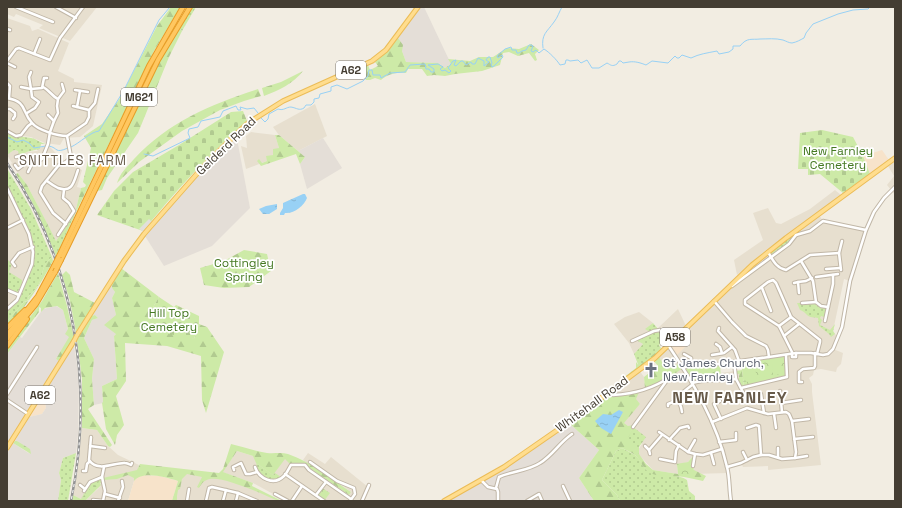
<svg xmlns="http://www.w3.org/2000/svg" width="902" height="508" font-family="'Space Grotesk',sans-serif">
<defs>
<pattern id="grass-dots" width="8" height="8" patternUnits="userSpaceOnUse"><rect width="8" height="8" fill="#cdeaa7"/><path d="M2 2h.1M6 6h.1" fill="none" stroke="#b1ca90" stroke-width="1.8" stroke-linecap="round"/></pattern>
<pattern id="forest-firs" width="22" height="20" patternUnits="userSpaceOnUse"><rect width="22" height="20" fill="#cdeaa7"/><path d="M5 1l3.5 6h-7zM16 11l3.5 6h-7z" fill="#b1ca90"/></pattern>
<pattern id="cemetery-stones" width="16" height="16" patternUnits="userSpaceOnUse"><rect width="16" height="16" fill="#cdeaa7"/><path d="M2 7V4a2 2 0 0 1 4 0v3zM10 15v-3a2 2 0 0 1 4 0v3z" fill="#b1ca90"/></pattern>
<pattern id="park-crowns" width="20" height="18" patternUnits="userSpaceOnUse"><rect width="20" height="18" fill="#cdeaa7"/><path d="M2 6a3 3 0 1 1 6 0M12 15a3 3 0 1 1 6 0" fill="none" stroke="#b1ca90"/></pattern>
<pattern id="water-ripples" width="26" height="14" patternUnits="userSpaceOnUse"><rect width="26" height="14" fill="#98d1f5"/><path d="M2 4q2-2 4 0t4 0M15 11q2-2 4 0t4 0" fill="none" stroke="#84b4d2"/></pattern>
</defs>
<rect width="100%" height="100%" fill="#f2ede2"/>
<!-- residential -->
<g fill="#e7dfcf" fill-rule="evenodd">
<polygon points="7,7 56,7 61,10 63,7 97,7 70,41 39,28 43,25 16,14 14,17 7,14"/>
<polygon points="7,18 30,26 32,31 38,29 69,43 58,71 74,79 74,82 102,85 93,126 80,137 64,138 60,145 45,143 31,137 22,136 16,137 7,132"/>
<polygon points="315,104 327,136 298,151 279,135 273,127"/>
<polygon points="251,132 275,135 279,148 267,161 246,169 241,146 247,148 246,136"/>
<polygon points="42,147 50,147 52,149 66,164 82,170 77,187 81,188 75,213 72,218 56,241 27,185 11,164 12,163 7,155 14,150 23,153 25,152 37,151"/>
<polygon points="895,161 895,195 887,185 894,176 888,166"/>
<polygon points="835,190 841,195 765,251 737,275 734,260 763,240 753,213 768,208 776,223 781,224 810,209"/>
<polygon points="7,191 28,236 32,252 31,262 19,293 14,302 7,307"/>
<path d="M819,215L823,221L866,230L850,281L844,279L833,331L838,338L833,349L843,353L841,364L837,368L836,372L821,369L814,370L813,375L809,378L812,384V392L821,465L768,470V466L743,467L741,463L728,467V473L693,474L694,455L688,462L677,465L678,474L653,470L639,455L638,450L642,444L628,426L623,423L640,404L622,394L613,395L610,392L639,370L644,377L645,388L674,367L666,369L658,355L668,345L676,355L690,342L669,343L658,328L678,309L686,326L754,265ZM786,355L741,388L736,379L740,378L739,374L735,371L720,373L721,380L701,381L720,364Z"/>
<polygon points="639,312 653,323 646,329 651,333 637,340 643,344 634,354 629,343 614,324 625,317"/>
<polygon points="82,428 97,430 108,446 118,455 139,465 137,477 134,481 128,501 85,501 101,486 81,499 73,495 77,475"/>
<polygon points="237,451 253,456 285,459 305,465 349,495 351,492 328,475 323,473 303,460 308,453 325,464 331,457 368,487 362,501 286,501 253,483 222,472"/>
<polygon points="184,473 215,476 251,488 280,501 172,501"/>
</g>
<!-- commercial -->
<g fill="#f7e3ca">
<polygon points="882,150 889,160 870,174 863,156"/>
<polygon points="681,332 690,342 676,356 668,345"/>
<polygon points="43,394 45,399 46,408 42,414 29,417"/>
<polygon points="142,475 160,476 178,481 172,501 128,501 134,481 137,477"/>
</g>
<!-- industrial -->
<g fill="#e4ded7">
<polygon points="420,7 424,7 451,64 445,68 438,63 406,62 402,51 398,38"/>
<polygon points="323,138 342,168 307,189 300,164 305,157 298,151"/>
<polygon points="232,140 236,141 238,144 250,208 212,246 164,266 145,236 184,190"/>
<polygon points="112,283 112,288 115,292 112,298 116,315 116,334 114,336 117,379 102,386 103,403 94,405 92,379 94,359 84,338 92,320 98,318 95,315 91,316"/>
<polygon points="56,306 63,310 70,337 56,359 59,361 7,444 7,354 20,337 22,338 43,309"/>
<polygon points="74,345 79,379 78,434 76,453 63,458 59,473 61,480 58,501 7,501 7,453 13,443 30,454 17,441 15,441 29,417 42,414 46,408 45,399 43,394"/>
<polygon points="570,424 599,450 579,478 594,501 448,501 528,453"/>
</g>
<!-- grass -->
<g fill="url(#grass-dots)">
<polygon points="186,7 157,57 111,151 158,54"/>
<polygon points="191,7 196,7 182,31 178,27"/>
<path d="M7,132C16,138 25,136 35,139C39,141 43,144 47,144H41L40,149C36,150 27,151 23,154L24,157L23,159L19,155L18,151L14,150L7,155Z"/>
<path d="M8,170L31,209L52,257C41,266 44,273 39,284C36,289 32,293 28,297L29,300L24,302L7,321V311L17,303L19,300L32,268L35,252L32,240L28,229L7,186V171Z"/>
<polygon points="76,209 77,210 56,256 46,232 48,225 56,241 72,218"/>
<polygon points="794,235 795,235 789,243 776,251 776,252 771,255 769,253"/>
<polygon points="8,260 12,264 9,272 22,280 22,282 23,282 17,293 7,289 7,261"/>
<path d="M797,303H805L806,305H808V303H815L817,306L826,309L824,317L821,316L820,318L822,320L820,325L830,330L835,324L833,331L835,334L831,337L829,334L819,326L818,318C814,317 810,318 807,315C804,312 803,311 800,310Z"/>
<polygon points="653,323 665,337 663,340 664,341 659,345 661,348 639,367 634,354 643,344 636,340 650,332 645,329"/>
<polygon points="633,427 646,437 639,447 639,455 627,438"/>
<path d="M622,448C628,452 634,453 638,458C642,463 644,470 650,472C661,476 679,474 687,480L689,491L695,496V501H620L617,495L602,480L616,451Z"/>
<polygon points="76,453 68,501 58,501 61,480 59,473 63,458"/>
<path d="M256,463L273,475L275,473L281,477C268,482 259,477 256,463Z"/>
<path d="M98,479L101,480L102,482L88,491L81,499C86,490 89,483 98,479Z"/>
</g>
<!-- forest -->
<g fill="url(#forest-firs)">
<polygon points="171,7 180,7 154,51 77,210 76,209 81,188 85,187 86,185 83,182 91,148 84,136 102,124 120,98 157,26"/>
<polygon points="178,27 182,31 169,57 138,133 107,178 102,190 97,191 160,59"/>
<path d="M398,38L403,45L402,51L406,62L438,63L445,68L451,64L448,59L470,61L479,57H493L507,48L519,49L531,44L539,50L535,54L537,60L535,61L529,53L518,56L509,52L503,53L500,65L482,71L455,74L445,76L434,75L427,76L422,69H408L406,73C396,72 388,74 381,80L375,78L370,80H366L364,77L366,71L365,66L368,65L370,70L378,66L375,62L389,50Z"/>
<path d="M303,71C293,84 279,90 264,96L262,88L281,82Z"/>
<path d="M258,89L261,96L244,101L220,110L182,131L139,162L117,183C120,173 127,167 134,159C168,122 212,104 258,89Z"/>
<polygon points="275,135 279,135 305,157 300,164 296,154 261,166 257,161 259,159 262,163 267,161 266,156 273,155 273,149 279,148"/>
<polygon points="18,173 27,185 48,225 46,232 33,204 16,174"/>
<polygon points="244,250 267,254 271,271 249,287 224,288 204,285 200,268 224,261"/>
<path d="M52,257L53,261C40,285 26,307 7,327V321L24,302L28,301L29,300L28,297C33,292 38,288 40,281C44,270 42,265 52,257Z"/>
<polygon points="121,268 159,297 148,316 194,339 199,324 207,327 224,352 206,413 202,400 201,356 167,346 125,343 126,381 116,396 124,425 117,435 115,445 106,429 102,403 103,402 102,386 117,379 114,336 116,334 104,325 116,315 112,298 115,292 112,288 112,283"/>
<polygon points="66,271 70,275 74,292 95,303 76,332 70,301 62,275"/>
<polygon points="58,273 67,306 74,338 59,361 56,359 69,337 65,334 68,329 63,310 57,306 45,308 41,312 41,308 39,307 39,312 7,354 7,348 42,301"/>
<polygon points="95,315 98,318 92,320 84,338 94,359 92,379 94,405 88,409 112,445 110,447 108,446 97,430 82,428 82,379 77,340 91,316"/>
<polygon points="661,348 662,349 653,358 610,391 599,391 609,389 636,368 636,362 639,366"/>
<polygon points="658,355 666,369 674,367 680,362 683,368 670,377 645,389 644,377 658,366 653,360"/>
<polygon points="742,370 744,387 741,388 736,379 739,378 739,374 735,374 735,371"/>
<path d="M640,390L636,399L640,404L624,423L628,426L634,425L628,438L646,464L653,470L678,474H683L692,469L706,476L703,481C697,480 691,478 684,477C673,475 661,478 650,473C643,469 641,461 636,456C632,452 627,451 622,448L616,451L602,480L617,495L620,501H594L579,478L599,450L570,424L611,393C619,398 632,392 640,390Z"/>
<polygon points="15,441 17,441 30,449 31,454 13,443"/>
<path d="M231,444C243,447 255,451 267,453C274,454 281,452 288,454C312,462 331,479 351,492L349,495L305,465H291L285,459L273,475L256,463L253,456L237,451L223,472L253,483L252,486L282,501H278C265,495 223,476 210,479C204,480 202,483 199,488L197,487L202,477L187,474L182,479L180,489L178,490L177,496V501H172L178,481C167,478 143,470 134,481V478L128,475L117,479L104,480L103,478L137,470L140,464L219,473L223,469Z"/>
<polygon points="99,482 101,485 85,501 72,501 73,495 81,499 88,491"/>
</g>
<!-- cemetery -->
<g fill="url(#cemetery-stones)">
<path d="M243,111L247,121C209,154 175,192 143,231L97,215L114,191L133,172L179,145L231,112Z"/>
<polygon points="822,130 853,137 863,156 870,174 843,193 820,174 808,175 808,169 798,169 800,133"/>
<polygon points="159,297 174,307 176,305 199,316 199,324 194,339 159,332 148,316"/>
</g>
<!-- park -->
<g fill="url(#park-crowns)">
<polygon points="786,355 787,377 744,387 741,361"/>
<polygon points="720,364 721,380 692,383 683,368 687,365"/>
<polygon points="695,454 693,474 678,474 677,465 676,464 688,462"/>
<polygon points="322,488 330,493 324,501 316,495"/>
</g>
<!-- garden -->
<g fill="#cdeaa7">
<polygon points="772,363 781,363 781,374 773,375"/>
<polygon points="763,367 763,369 767,369 768,376 759,378 758,368"/>
<polygon points="755,368 757,379 746,382 745,371"/>
</g>
<!-- parking -->
<polygon fill="#e2dfdb" points="149,219 152,222 144,232 139,229"/>
<!-- water -->
<g fill="url(#water-ripples)">
<path d="M303,194H305L307,198C304,206 294,214 285,213L284,215H280V213L283,208V203Z"/>
<polygon points="277,204 277,209 269,214 263,214 259,209 266,206"/>
<polygon points="619,410 623,412 611,434 601,428 595,421 603,414 611,415"/>
</g>
<g fill="none" stroke-linecap="round" stroke-linejoin="round">
<!-- stream -->
<g stroke="#98d1f5" stroke-width="1">
<path d="M543,48C541,34 547,32 554,22C558,17 559,12 562,7"/>
<path d="M260,117L265,122L268,119L269,114L278,109C284,111 286,107 291,107C297,108 299,111 304,108L306,105H311L314,102V99L319,98L320,94L331,91V87L337,85L347,89L363,81L368,76L369,70H372L373,75H380L381,78L390,73L405,72L410,65L425,64L426,69H429L431,72H434V69L428,65L438,64L443,67L440,69L442,71L445,70L449,73L451,71L448,68L453,61L456,60L454,65L456,66L461,61H463L466,65L471,62L472,64H475L478,58L484,61V66L489,62L486,60L488,57H490L492,63L491,65L492,67L494,66L503,57L502,55L498,58L497,56L505,49L511,47L512,50H516L517,53H519L522,51L526,50L529,45H531L533,46L531,51L533,52L536,50L539,53L544,49C549,52 557,60 560,65L565,64L566,60H568L570,61L578,60L581,63L587,60L592,68H599L607,63C611,65 612,67 617,64L619,61H621L623,63C625,63 627,62 629,62C635,61 641,63 646,65L652,61L668,63L675,56L677,58H679L682,55L691,58C699,54 707,53 717,51L719,54L729,52L733,49V46H740C747,37 752,40 760,39C768,39 775,38 783,40C786,41 789,43 792,43C797,42 800,40 804,38L806,33L813,24L838,14L853,10L868,9L870,7"/>
<polyline points="7,137 17,142 23,140 29,143 34,148 46,146"/>
<path d="M49,146C59,148 54,154 68,148"/>
<path d="M71,147C80,143 90,132 99,131L124,90L159,20L170,7"/>
<polyline points="144,154 153,156 190,138 188,133 189,129 198,127 201,121 220,117 223,111 236,106 238,110 241,110 240,107 247,109 254,108 258,113"/>
</g>
<defs>
<g id="minor">
<polyline points="16,7 53,22"/>
<polyline points="56,7 76,18"/>
<polyline points="7,29 10,30"/>
<polyline points="34,54 40,39"/>
<polyline points="7,61 16,49 19,48 50,60 60,38 83,7"/>
<polyline points="7,63 15,67"/>
<polyline points="31,72 29,77 31,89 42,88 44,78 47,78"/>
<polyline points="7,83 10,86 9,98"/>
<polyline points="21,87 31,89 32,97 39,102 35,108 27,113"/>
<path d="M43,87C49,90 52,96 58,99"/>
<polyline points="75,90 88,92"/>
<path d="M7,98C28,102 21,111 32,123C38,130 57,136 67,136L86,123L89,117V110L95,103L98,89"/>
<polyline points="73,106 89,110"/>
<polyline points="77,107 80,91"/>
<polyline points="7,109 10,109 15,113 15,116 13,119"/>
<polyline points="48,115 54,121"/>
<polyline points="7,131 16,136 21,135 28,126 32,123"/>
<polyline points="16,157 19,156 24,162"/>
<polyline points="15,165 18,169 22,166 24,162 29,160 33,162"/>
<polyline points="28,172 33,162 37,162 42,159 48,144 50,132 54,121 58,113 57,106 58,99 64,91 62,84"/>
<path d="M47,181C51,184 54,186 58,188C73,193 74,181 78,170"/>
<polyline points="7,188 29,234 33,252 32,264 17,300 7,309"/>
<polyline points="66,224 53,213 40,192 42,186 59,165 66,162 71,157 67,136"/>
<polyline points="7,228 23,220"/>
<polyline points="58,235 74,211 69,203 63,198 64,190"/>
<polyline points="796,235 810,231 823,221 866,230"/>
<path d="M768,252C773,260 776,268 786,270L810,255L839,253"/>
<polyline points="801,261 813,281 816,302 821,306 828,307"/>
<polyline points="15,266 12,262 19,253 33,247"/>
<polyline points="826,269 840,268"/>
<polyline points="841,270 839,253 842,241"/>
<polyline points="816,277 838,274"/>
<polyline points="794,283 798,282"/>
<polyline points="732,286 789,244 796,235"/>
<polyline points="762,288 771,311"/>
<polyline points="7,290 19,295"/>
<polyline points="799,293 798,282 806,281 812,278"/>
<polyline points="714,301 732,322 746,336 766,346 768,350 769,357"/>
<polyline points="802,303 816,302"/>
<polyline points="825,321 833,284 833,275"/>
<polyline points="779,326 791,317"/>
<polyline points="719,328 718,331 735,350 739,361"/>
<polyline points="784,336 799,324"/>
<polyline points="632,341 654,331 660,330 669,343"/>
<polyline points="716,344 720,347 722,353"/>
<path d="M668,345C693,382 717,423 727,467C730,478 729,490 731,501"/>
<polyline points="796,353 796,357 792,357 792,352 779,326 745,304 745,300 768,282 773,280 776,283 791,317 820,340 820,342 817,354"/>
<polyline points="684,354 691,358 692,364"/>
<polyline points="712,355 724,353 732,347"/>
<polyline points="734,362 736,379"/>
<polyline points="683,368 692,364 720,364 796,353 811,353 823,355 828,354 833,349 842,327 850,281 866,230 874,212 884,198 895,187"/>
<polyline points="802,382 799,382 799,372 803,369 814,368 815,366 815,353"/>
<polyline points="692,383 701,381 736,379 744,394"/>
<polyline points="741,388 787,377 786,355"/>
<polyline points="780,391 782,412"/>
<path d="M610,392L613,395C633,394 654,388 670,377"/>
<polyline points="7,394 37,347"/>
<polyline points="761,394 764,413"/>
<polyline points="7,400 28,414"/>
<polyline points="720,401 714,404 721,419"/>
<polyline points="781,403 801,400"/>
<polyline points="668,406 668,404 678,400"/>
<polyline points="682,412 681,407 678,400 682,393 692,385"/>
<polyline points="774,414 776,428"/>
<polyline points="792,421 809,419"/>
<polyline points="712,422 747,408 768,414 786,412 789,414 792,421 796,452 795,458 782,459 769,455 761,455 753,457 741,463 727,467"/>
<polyline points="633,427 668,379"/>
<polyline points="747,428 756,425 759,426 761,455"/>
<polyline points="659,432 688,452 695,454 703,455 722,449"/>
<path d="M91,437L89,460C98,473 115,462 125,463C127,463 129,464 131,465L132,463"/>
<polyline points="794,439 813,437"/>
<polyline points="669,440 680,428 688,426 689,428"/>
<polyline points="719,442 736,440 736,433"/>
<polyline points="90,446 105,448"/>
<polyline points="645,446 649,450"/>
<polyline points="778,448 778,457"/>
<polyline points="688,452 695,440"/>
<polyline points="743,452 747,460"/>
<polyline points="711,453 714,464"/>
<polyline points="650,454 649,450 662,435"/>
<polyline points="795,458 807,456"/>
<polyline points="660,459 675,462 676,451 679,445"/>
<polyline points="310,462 337,481 354,488 355,494 350,501"/>
<polyline points="693,466 695,454"/>
<path d="M255,467C259,479 274,486 284,476C287,473 289,468 291,465H305L309,470L351,499"/>
<polyline points="234,470 233,467 241,463 246,474 250,474 257,472"/>
<polyline points="83,471 86,471 87,464 89,462"/>
<polyline points="285,474 324,501"/>
<polyline points="481,480 488,487 497,489 498,492 498,501"/>
<polyline points="80,485 85,489"/>
<polyline points="563,486 570,501"/>
<path d="M496,488L499,477C512,471 528,471 540,463C552,456 560,442 572,434"/>
<polyline points="84,491 90,482 102,477"/>
<polyline points="105,494 120,498"/>
<polyline points="275,494 288,501"/>
<polyline points="316,495 326,482"/>
<polyline points="93,500 103,501"/>
<polyline points="103,501 105,491 102,477 104,467"/>
<polyline points="118,501 123,487 122,481"/>
<polyline points="187,501 189,489"/>
<polyline points="206,501 209,488 212,487 238,493 257,501"/>
<polyline points="223,501 226,490"/>
<polyline points="236,501 238,493"/>
<polyline points="292,501 302,486"/>
<polyline points="362,501 369,485"/>
<polyline points="527,501 539,494 542,501"/>
</g>
<g id="major">
<polyline points="77,335 124,261 144,234 202,168 234,136 248,123 283,101 372,61 386,50 418,7"/>
<polyline points="7,448 74,341"/>
<polyline points="444,501 504,467 569,422 655,358 752,265 786,238 895,158"/>
</g>
<g id="highway">
<polyline points="59,256 149,66 183,7"/>
<polyline points="61,260 158,60 190,7"/>
<polyline points="7,328 25,310"/>
<polyline points="7,335 38,296 54,266"/>
<polyline points="7,339 36,304 55,272"/>
<polyline points="7,346 27,319"/>
</g>
</defs>
<!-- minor casing -->
<use href="#minor" stroke="#c1b7a7" stroke-width="4.5"/>
<!-- major casing -->
<use href="#major" stroke="#ebbc57" stroke-width="5.5"/>
<!-- highway casing -->
<use href="#highway" stroke="#e79d27" stroke-width="6"/>
<!-- minor -->
<use href="#minor" stroke="#fff" stroke-width="2.5"/>
<!-- major -->
<use href="#major" stroke="#ffdd8e" stroke-width="3.5"/>
<!-- highway -->
<use href="#highway" stroke="#ffc760" stroke-width="4"/>
<defs>
<path id="rail" d="M7,163C74,262 95,385 71,501"/>
</defs>
<!-- rail casing -->
<use href="#rail" stroke="#939393" stroke-width="2.5"/>
<!-- rail -->
<use href="#rail" stroke="#fff" stroke-width="1" stroke-dasharray="3" stroke-linecap="butt"/>
<defs>
<polyline id="major-bridge" points="74,341 77,335"/>
<g id="highway-bridge">
<polyline points="54,266 59,256"/>
<polyline points="55,272 61,260"/>
</g>
</defs>
<!-- major-bridge casing -->
<use href="#major-bridge" stroke="#ebbc57" stroke-width="5.5" stroke-linecap="butt"/>
<!-- highway-bridge casing -->
<use href="#highway-bridge" stroke="#e79d27" stroke-width="6" stroke-linecap="butt"/>
<!-- major-bridge -->
<use href="#major-bridge" stroke="#ffdd8e" stroke-width="3.5"/>
<!-- highway-bridge -->
<use href="#highway-bridge" stroke="#ffc760" stroke-width="4"/>
</g>
<!-- icons -->
<defs>
<symbol id="church-bare" viewBox="-9 -9 18 18"><path d="M-1.2-6h2.4v3.5h3.3v2.4h-3.3V6h-2.4V-.1h-3.3v-2.4h3.3Z" fill="#6b7280" stroke="#fff" stroke-width="2.5" paint-order="stroke"/></symbol>
</defs>
<g fill-rule="evenodd">
<use href="#church-bare" x="640" y="359" width="22" height="22"/>
</g>
<g text-anchor="middle" stroke-width="3.5" stroke-linejoin="round" paint-order="stroke">
<!-- shield labels -->
<g fill="#fff" stroke="#7c7770" stroke-width="1">
<rect x="336" y="61" width="30" height="18" rx="3"/>
<rect x="121" y="88" width="36" height="18" rx="3"/>
<rect x="660" y="328" width="30" height="18" rx="3"/>
<rect x="25" y="386" width="30" height="18" rx="3"/>
</g>
<g font-size="11" font-weight="bold" fill="#443d32">
<text x="351" y="74">A62</text>
<text x="139" y="101">M621</text>
<text x="675" y="341">A58</text>
<text x="40" y="399">A62</text>
</g>
<!-- street labels -->
<g font-size="12" fill="#443d32" stroke="#fff">
<text transform="translate(226 146) rotate(-44)" y="4">Gelderd Road</text>
<text transform="translate(592 404) rotate(-36)" y="4">Whitehall Road</text>
</g>
<!-- park labels -->
<g font-size="12" fill="#457922" stroke="#fff">
<text x="838" y="155">New Farnley<tspan x="838" dy="14">Cemetery</tspan></text>
<text x="244" y="267">Cottingley<tspan x="244" dy="14">Spring</tspan></text>
<text x="169" y="317">Hill Top<tspan x="169" dy="14">Cemetery</tspan></text>
</g>
<!-- worship labels -->
<g font-size="12" fill="#5b616d" stroke="#fff" text-anchor="start">
<text x="663" y="367">St James Church,<tspan x="663" dy="14">New Farnley</tspan></text>
</g>
<!-- neighbourhood labels -->
<g font-size="13" letter-spacing="1" fill="#675a49" stroke="#fff">
<text x="73" y="165">SNITTLES FARM</text>
</g>
<!-- district labels -->
<g font-size="16" font-weight="bold" letter-spacing="1" fill="#675a49" stroke="#fff">
<text x="730" y="403">NEW FARNLEY</text>
</g>
</g>
<!-- border -->
<rect width="902" height="508" fill="none" stroke="#443d32" stroke-width="16"/>
</svg>
